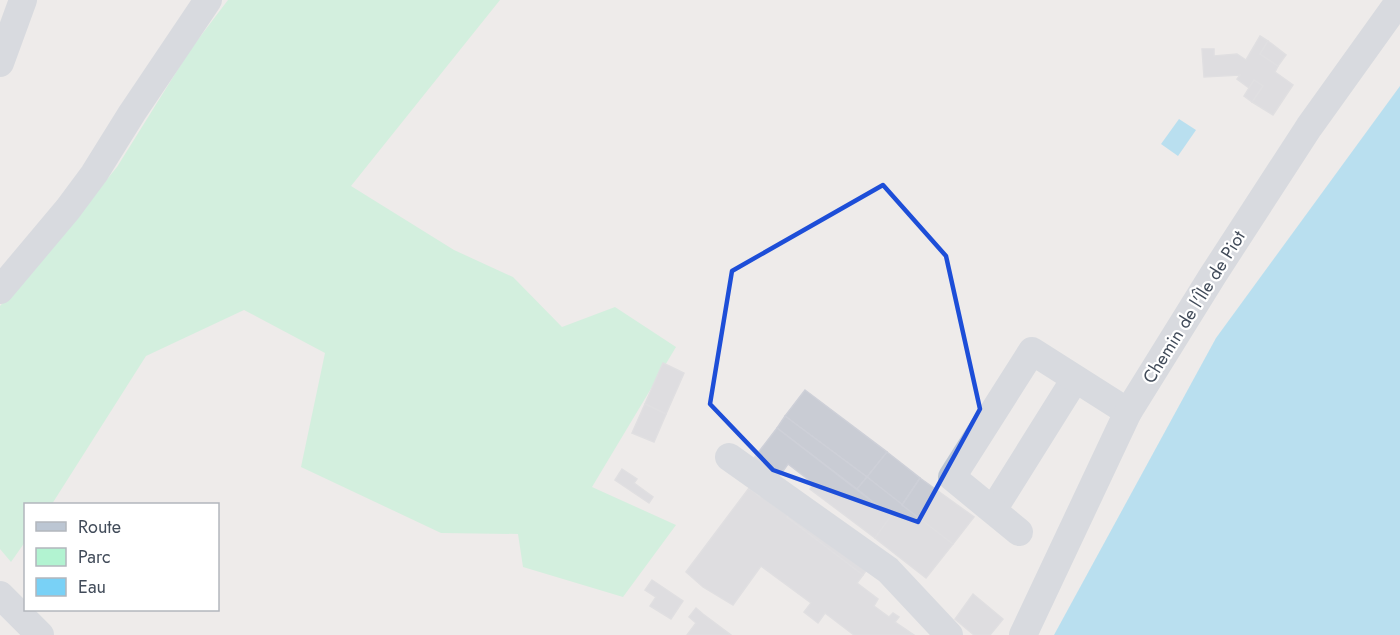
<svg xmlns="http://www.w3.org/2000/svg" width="1400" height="635" font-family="Jost,sans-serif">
<rect width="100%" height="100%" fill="#eeebea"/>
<!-- green -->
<polygon fill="#b2f3d1" points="228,0 500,0 351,186 454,250 513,277 562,327 615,307 676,347 592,487 676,525 623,597 523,567 518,534 441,533 301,467 325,353 244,310 146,356 52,504 26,504 25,542 11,562 0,549 0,306 54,244 117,167 190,50"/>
<!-- water -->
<g fill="#79d1f6">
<polygon points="1400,86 1400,635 1054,635 1216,338"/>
<polygon points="1179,119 1196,130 1178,156 1161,144"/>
</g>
<!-- building -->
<g fill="#c9ccd4" stroke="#ced0d8" stroke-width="1.5">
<polygon points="1260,36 1268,41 1260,54 1278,66 1275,72 1293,85 1273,115 1252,102 1263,86 1254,80 1249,88 1237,79 1240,75 1204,77 1202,49 1214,49 1214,56 1237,54 1246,60"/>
<polygon points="1268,41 1286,55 1278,66 1260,54"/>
<polygon points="1254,80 1263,86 1252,102 1244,96"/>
<polygon points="663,363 684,373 666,414 645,404"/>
<polygon points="805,390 887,452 867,477 785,416"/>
<polygon points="645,404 666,414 654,442 632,433"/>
<polygon points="785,416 867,477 857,489 777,428"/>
<polygon points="777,428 891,516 875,538 810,489 814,484 788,464 776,481 751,462"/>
<polygon points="887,452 920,478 902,505 867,477"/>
<polygon points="622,469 637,479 634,483 653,497 649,503 615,480"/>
<polygon points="867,477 953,544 926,578 875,538 891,516 857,489"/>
<polygon points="920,478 974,517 953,544 902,505"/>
<polygon points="749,488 760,497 767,488 793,508 787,517 863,575 857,583 878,599 874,606 889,617 893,613 899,617 895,622 914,635 854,635 825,613 818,623 804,612 811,603 761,566 733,605 703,587 686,572"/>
<polygon points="793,508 868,568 863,575 787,517"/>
<polygon points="652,580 683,601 671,619 650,606 656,597 645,590"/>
<polygon points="973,594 1003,619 990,635 974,635 955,619"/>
<polygon points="696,608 703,614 731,635 687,635 696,623 689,617"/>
</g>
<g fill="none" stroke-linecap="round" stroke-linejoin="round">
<!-- minor -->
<g stroke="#bcc6d3" stroke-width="28">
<polyline points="0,63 23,0"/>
<polyline points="0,290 68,209 94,174 132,113 208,0"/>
<polyline points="729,457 888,570 949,635"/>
<polyline points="993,510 1075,379"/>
<polyline points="1019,532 952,477 1032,351 1128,412"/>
<polyline points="0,595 40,635"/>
<polyline points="1023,635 1128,412 1213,275 1309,127 1400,0"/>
</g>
</g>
<!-- marked area -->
<path d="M0 0H1400V635H0ZM883,185L946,256L980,409L918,522L773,470L710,404L732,271Z" fill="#eeebea" fill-opacity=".55" fill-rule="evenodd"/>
<path fill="none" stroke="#1d4ed8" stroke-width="4.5" stroke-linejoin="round" d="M883,185L946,256L980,409L918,522L773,470L710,404L732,271Z"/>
<g text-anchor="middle" stroke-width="4.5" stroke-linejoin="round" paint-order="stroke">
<!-- street labels -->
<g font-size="18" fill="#424c5a" stroke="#fff">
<text transform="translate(1194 307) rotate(-58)" y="6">Chemin de l'Île de Piot</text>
</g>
</g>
<!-- legend -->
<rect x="24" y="503" width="195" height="108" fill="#ffffff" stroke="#b3b7bd" stroke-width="1.5"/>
<rect x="36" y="522" width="30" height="9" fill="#bcc6d3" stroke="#b3b7bd" stroke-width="1.5"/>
<text x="78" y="533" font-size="18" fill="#424c5a">Route</text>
<rect x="36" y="548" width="30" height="18" fill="#b2f3d1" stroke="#b3b7bd" stroke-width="1.5"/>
<text x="78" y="563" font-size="18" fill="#424c5a">Parc</text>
<rect x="36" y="578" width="30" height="18" fill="#79d1f6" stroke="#b3b7bd" stroke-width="1.5"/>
<text x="78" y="593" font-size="18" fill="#424c5a">Eau</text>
</svg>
